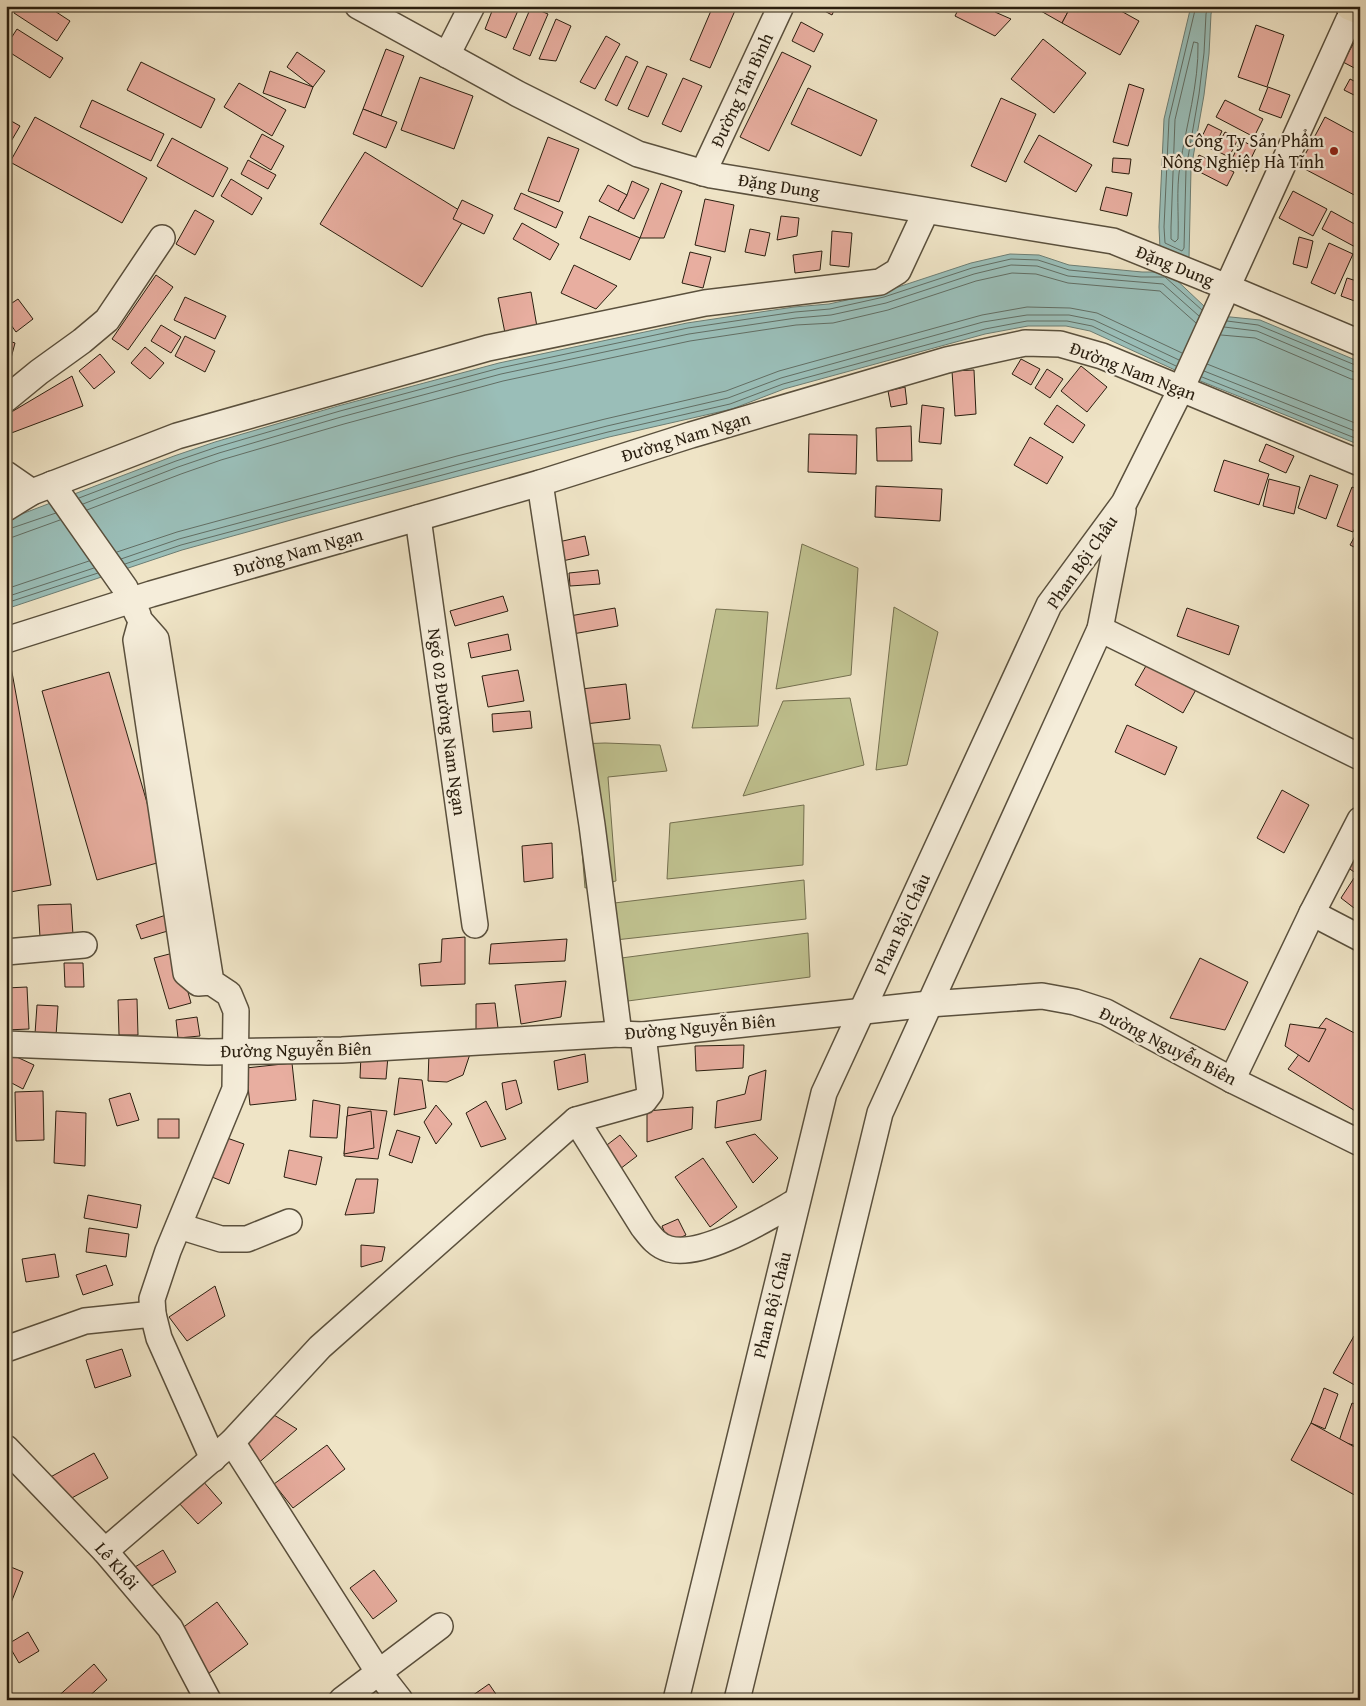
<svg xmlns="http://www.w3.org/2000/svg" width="1366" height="1706" font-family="'Gentium Book Plus',serif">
<rect width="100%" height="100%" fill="#efe4c6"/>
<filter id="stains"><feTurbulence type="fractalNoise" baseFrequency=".004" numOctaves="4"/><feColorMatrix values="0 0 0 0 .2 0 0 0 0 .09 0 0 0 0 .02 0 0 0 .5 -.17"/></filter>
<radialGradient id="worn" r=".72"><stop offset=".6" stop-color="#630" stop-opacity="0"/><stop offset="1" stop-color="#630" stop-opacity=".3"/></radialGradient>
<!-- green -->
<g fill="#c0c290" stroke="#747050">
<polygon points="802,544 858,568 851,675 776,689"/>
<polygon points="894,607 938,632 907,765 876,770"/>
<polygon points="716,609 768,612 758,726 692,728"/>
<polygon points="850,698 864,765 743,796 783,701"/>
<polygon points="605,743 660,745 667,771 608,777 616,881 585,888 580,826 576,744"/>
<polygon points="804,805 803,865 667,879 670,823"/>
<polygon points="804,880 806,919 597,942 598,905"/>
<polygon points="808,933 810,977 605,1004 599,961"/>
</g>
<!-- water -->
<g fill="#9abeb8" stroke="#6d7e74">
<polygon points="1191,6 1213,6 1211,14 1209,54 1204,95 1191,169 1189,259 1160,249 1159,227 1164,119"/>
<polygon points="1010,254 1039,255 1069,265 1142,272 1168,272 1205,307 1221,316 1260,320 1360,362 1360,445 1188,376 1090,331 1066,326 1028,326 985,334 784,389 732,409 609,437 298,518 182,550 6,609 6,520 174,456 215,442 338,406 499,363 687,323 794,307 829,304 883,292 971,263"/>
</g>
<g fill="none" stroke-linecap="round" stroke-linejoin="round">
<!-- shore -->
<g stroke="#626e64" stroke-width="1">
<polyline points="1196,6 1169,119 1164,227 1165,243 1182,251 1184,248 1186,169 1199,94 1204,53 1206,14 1208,6"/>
<path d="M1194,42L1198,43C1199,84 1186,125 1180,166C1176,190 1179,215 1178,239L1175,242L1171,239V227L1175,120Z"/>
<polyline points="1227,321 1258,325 1360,367"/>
<polyline points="1224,327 1257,331 1354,372 1360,373"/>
<polyline points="1221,335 1255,338 1351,379 1360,380"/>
<polyline points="1207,364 1360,425"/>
<polyline points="1204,371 1360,433"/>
<polyline points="1202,377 1360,440"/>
<polyline points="79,498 176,461 217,447 340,411 500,368 688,328 795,312 830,309 884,297 972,268 1011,259 1038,260 1069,270 1141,277 1165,277 1202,310"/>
<polyline points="83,504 178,467 219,453 341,417 501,374 689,334 796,318 831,315 886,303 974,274 1011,265 1037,266 1068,276 1163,284 1199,316"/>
<polyline points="87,510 181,474 221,460 344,424 503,381 690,341 796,325 833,323 888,310 976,281 1012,273 1036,274 1068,283 1160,291 1196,323"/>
<polyline points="6,530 56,513"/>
<polyline points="6,538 13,537 60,520"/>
<polyline points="117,552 177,532 457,456 605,419 726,391 779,371 982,315 1027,307 1070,308 1097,313 1182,353"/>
<polyline points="121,559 179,539 459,464 607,426 728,398 781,378 983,322 1027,315 1069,315 1094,320 1179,360"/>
<polyline points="125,564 181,545 461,470 608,432 730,404 783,384 985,329 1027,321 1067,321 1092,326 1176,366"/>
<polyline points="6,589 89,561"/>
<polyline points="6,597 94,568"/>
<polyline points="6,603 98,573"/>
</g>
</g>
<!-- building -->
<g fill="#e8aea0" stroke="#291e0f">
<polygon points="18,6 47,6 70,21 57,41 14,13"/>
<polygon points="494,6 520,6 506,38 485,29"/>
<polygon points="713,6 737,6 710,68 690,60"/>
<polygon points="815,6 836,6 832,15"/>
<polygon points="960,6 998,6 995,12 1011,19 995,36 955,16"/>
<polygon points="1032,6 1071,6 1062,23"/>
<polygon points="1071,6 1112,6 1139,21 1120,55 1062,23"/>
<polygon points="531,7 548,14 530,56 513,49"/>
<polygon points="556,19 571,26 556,61 539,59"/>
<polygon points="801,22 823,34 814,52 792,41"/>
<polygon points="1256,25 1284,35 1267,87 1238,77"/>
<polygon points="17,29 63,58 50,78 6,50 6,46"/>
<polygon points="606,36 620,44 595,89 580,82"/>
<polygon points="1043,39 1086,73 1054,113 1011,79"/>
<polygon points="1356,39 1360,42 1360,71 1343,62"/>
<polygon points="386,49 404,56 381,116 363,109"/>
<polygon points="297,52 325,71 313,87 287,67"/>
<polygon points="782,52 811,66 769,151 740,137"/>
<polygon points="626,56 638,62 617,106 605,100"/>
<polygon points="141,62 215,99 201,128 127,90"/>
<polygon points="647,66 667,74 648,117 628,109"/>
<polygon points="270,71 313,87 305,108 263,93"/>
<polygon points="420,77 473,96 454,149 401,130"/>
<polygon points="683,78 702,86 681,132 662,124"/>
<polygon points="1350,79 1360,84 1360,98 1344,90"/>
<polygon points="239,83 286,110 272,136 224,107"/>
<polygon points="1129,84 1144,89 1128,146 1113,142"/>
<polygon points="1268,87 1290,95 1281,118 1259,110"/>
<polygon points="808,88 877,120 861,156 791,124"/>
<polygon points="1001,98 1036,114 1006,182 971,166"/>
<polygon points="92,100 164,134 151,161 80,127"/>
<polygon points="1225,100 1263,119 1254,137 1216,117"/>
<polygon points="363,109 397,122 386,148 353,134"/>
<polygon points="35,117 147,178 122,223 10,162"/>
<polygon points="1325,117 1360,136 1360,198 1299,166"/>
<polygon points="6,118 20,126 6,150"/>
<polygon points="1208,124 1222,131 1213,150 1199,143"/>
<polygon points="1225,132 1238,139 1229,157 1215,150"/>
<polygon points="262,134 284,146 271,170 250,157"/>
<polygon points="1039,135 1092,165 1076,192 1024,162"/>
<polygon points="548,137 579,149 559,202 528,191"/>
<polygon points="172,138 228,168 213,197 157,166"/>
<polygon points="1241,140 1256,148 1247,167 1232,159"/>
<polygon points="365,152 467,215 422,287 320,224"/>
<polygon points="1199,155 1234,172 1227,186 1192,168"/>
<polygon points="1113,158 1131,159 1129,174 1112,172"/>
<polygon points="248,160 276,175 268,189 241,174"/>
<polygon points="231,179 262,198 252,215 221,196"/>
<polygon points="632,181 649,189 634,219 618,211 627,195"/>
<polygon points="661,183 682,191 664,238 640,238"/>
<polygon points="608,185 627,195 618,211 599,201"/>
<polygon points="1106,187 1132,193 1127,216 1100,210"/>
<polygon points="1293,191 1327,209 1313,236 1279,218"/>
<polygon points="521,193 563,212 556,228 514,209"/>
<polygon points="705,199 734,205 725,252 695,245"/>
<polygon points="462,200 493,215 484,234 453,219"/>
<polygon points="195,210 214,221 195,255 176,244"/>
<polygon points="1331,211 1360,227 1359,249 1322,229"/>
<polygon points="589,216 640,238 630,260 580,238"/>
<polygon points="781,216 799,218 797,236 777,240"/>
<polygon points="522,223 559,244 550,260 513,239"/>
<polygon points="750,229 770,233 765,256 745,252"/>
<polygon points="832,231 852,233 849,267 830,265"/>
<polygon points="1299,237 1313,241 1307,268 1293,264"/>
<polygon points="1329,243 1353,254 1335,294 1311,283"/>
<polygon points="822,251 820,270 795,273 793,255"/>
<polygon points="690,252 711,257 703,288 682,283"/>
<polygon points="574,265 617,286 596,309 561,293"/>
<polygon points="156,275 173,287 128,350 112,339"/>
<polygon points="1347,278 1360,282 1360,303 1341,296"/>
<polygon points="531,292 537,327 505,333 498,298"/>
<polygon points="185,297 226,316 215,339 174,320"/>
<polygon points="18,299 33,319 16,332 6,318 6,307"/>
<polygon points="161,325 181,337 171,353 151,341"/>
<polygon points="185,336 215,351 205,372 175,356"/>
<polygon points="6,340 15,343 10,362 6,361"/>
<polygon points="145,347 164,363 150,379 131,363"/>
<polygon points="100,354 115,372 94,389 79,371"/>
<polygon points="1021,359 1040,369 1031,385 1012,374"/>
<polygon points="1081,366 1107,387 1087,412 1061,391"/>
<polygon points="1047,369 1063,379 1050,398 1035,388"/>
<polygon points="974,370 976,414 955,416 952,371"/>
<polygon points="72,376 83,406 6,435 8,414"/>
<polygon points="905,387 907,404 891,407 888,391"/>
<polygon points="922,405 944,408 941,444 919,442"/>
<polygon points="1057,405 1085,425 1073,443 1044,424"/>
<polygon points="911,426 912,461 877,461 876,428"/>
<polygon points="809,434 857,435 856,474 808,472"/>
<polygon points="1030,437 1063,457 1047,484 1014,465"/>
<polygon points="1266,444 1294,456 1286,473 1259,461"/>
<polygon points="1224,460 1269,474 1259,505 1214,491"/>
<polygon points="1310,475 1338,485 1326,519 1298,508"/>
<polygon points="1269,479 1300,487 1294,514 1263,506"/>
<polygon points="876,486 942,489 940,521 875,517"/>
<polygon points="1352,487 1360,490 1360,516 1353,532 1337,526"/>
<polygon points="1360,527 1360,550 1350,545"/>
<polygon points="585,536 589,555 558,562 554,543"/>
<polygon points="598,570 600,584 570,586 569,573"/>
<polygon points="503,596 508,611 455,626 450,611"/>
<polygon points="615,608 618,626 567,635 564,617"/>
<polygon points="1187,608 1239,626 1229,655 1177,636"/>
<polygon points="508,634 511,650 471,658 468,643"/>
<polygon points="1150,659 1198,686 1183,713 1135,685"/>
<polygon points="11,667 51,885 10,892 6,871 6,668"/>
<polygon points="518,670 524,701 488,707 482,676"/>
<polygon points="109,672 164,861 97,880 42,691"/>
<polygon points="626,684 630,719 585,724 581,689"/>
<polygon points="530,711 532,728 493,732 492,714"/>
<polygon points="1127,725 1177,747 1165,775 1115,752"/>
<polygon points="1282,790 1309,805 1284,853 1257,838"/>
<polygon points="552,843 553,878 524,882 522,846"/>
<polygon points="1360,843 1360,876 1344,865"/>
<polygon points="1354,878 1360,881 1360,900 1354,908 1341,898"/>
<polygon points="71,904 73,935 40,937 38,905"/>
<polygon points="166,915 171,930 141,939 136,925"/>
<polygon points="465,937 465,984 421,986 419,964 441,962 442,939"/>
<polygon points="567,939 565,961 489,964 491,944"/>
<polygon points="177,952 191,1003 169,1009 154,958"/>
<polygon points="1200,958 1248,982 1225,1030 1170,1018"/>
<polygon points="64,963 83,963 84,987 65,987"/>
<polygon points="566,981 561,1017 521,1024 515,985"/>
<polygon points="27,987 29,1029 6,1030 6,988"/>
<polygon points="137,999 138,1035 119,1035 118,1000"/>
<polygon points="495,1003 498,1028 476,1033 476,1004"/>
<polygon points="37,1005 58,1006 56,1036 35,1034"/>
<polygon points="197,1017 200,1036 178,1038 176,1020"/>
<polygon points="1326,1018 1360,1036 1360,1114 1288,1069"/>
<polygon points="1290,1024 1326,1029 1309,1062 1285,1046"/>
<polygon points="744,1045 743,1068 696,1071 695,1046"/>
<polygon points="6,1052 34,1065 23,1089 6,1080"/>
<polygon points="429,1053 470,1054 463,1075 447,1082 428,1081"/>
<polygon points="585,1054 588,1082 558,1090 554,1061"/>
<polygon points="361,1055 388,1056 386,1079 360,1078"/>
<polygon points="292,1063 296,1100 250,1105 246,1068"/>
<polygon points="766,1070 761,1120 715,1128 717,1101 745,1094 749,1076"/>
<polygon points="399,1078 422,1080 426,1108 394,1115"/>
<polygon points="516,1080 522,1103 506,1110 502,1083"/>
<polygon points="43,1091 44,1140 16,1141 15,1092"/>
<polygon points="130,1093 139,1120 117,1126 109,1099"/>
<polygon points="313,1100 340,1105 337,1138 310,1137"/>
<polygon points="486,1101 506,1139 481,1147 466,1113"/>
<polygon points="436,1105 452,1124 436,1144 424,1122"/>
<polygon points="348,1107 387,1111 378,1159 344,1156"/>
<polygon points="693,1107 692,1129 647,1142 647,1111"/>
<polygon points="56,1111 86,1113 85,1166 54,1163"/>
<polygon points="371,1111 374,1148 344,1154 347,1116"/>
<rect x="158" y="1119" width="21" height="19"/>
<polygon points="397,1130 420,1137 412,1163 389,1155"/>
<polygon points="755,1134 778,1158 753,1183 726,1142"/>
<polygon points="620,1135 637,1156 620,1169 603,1148"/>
<polygon points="227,1138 244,1144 229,1184 212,1177"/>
<polygon points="289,1150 322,1157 316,1185 284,1177"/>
<polygon points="703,1158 737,1207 710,1227 675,1177"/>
<polygon points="356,1179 378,1179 374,1213 345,1215"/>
<polygon points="88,1195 141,1205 137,1228 84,1218"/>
<polygon points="678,1219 686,1235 669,1243 662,1226"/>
<polygon points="89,1228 129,1234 126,1257 86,1252"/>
<polygon points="361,1245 385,1247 382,1261 361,1267"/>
<polygon points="55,1254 59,1277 26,1282 22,1259"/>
<polygon points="106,1265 113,1285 83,1295 76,1275"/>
<polygon points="215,1286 225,1316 187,1341 169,1317"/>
<polygon points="1354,1336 1360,1339 1360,1388 1333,1373"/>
<polygon points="122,1349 131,1376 95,1388 86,1360"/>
<polygon points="1324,1388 1338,1394 1325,1429 1311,1423"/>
<polygon points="1352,1403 1360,1406 1360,1447 1339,1441"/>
<polygon points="274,1415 297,1429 255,1466 238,1446"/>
<polygon points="1311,1423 1360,1450 1360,1498 1291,1460"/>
<polygon points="327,1445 345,1469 293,1508 274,1484"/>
<polygon points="94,1453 108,1478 50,1510 36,1485"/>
<polygon points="202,1480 222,1503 198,1524 178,1502"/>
<polygon points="163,1550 176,1572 138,1594 125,1573"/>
<polygon points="6,1565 23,1572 11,1603 6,1601"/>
<polygon points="374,1570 397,1601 373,1619 350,1588"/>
<polygon points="217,1602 248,1644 204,1677 173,1635"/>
<polygon points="28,1632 39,1651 19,1663 8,1644"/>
<polygon points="94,1664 107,1680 85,1700 54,1700"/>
<polygon points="489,1684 500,1700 466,1700"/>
</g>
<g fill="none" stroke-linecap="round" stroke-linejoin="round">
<defs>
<g id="minor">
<polyline points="358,6 518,94 638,154 711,175 1113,241 1227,287 1360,343"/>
<polyline points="447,55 472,6"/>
<polyline points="703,173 781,6"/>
<polyline points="6,399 39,372 82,341 107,320 162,238"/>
<polyline points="6,474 32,492"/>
<polyline points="540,483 592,825 619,1034"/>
<polyline points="52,484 125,588 138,615"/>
<polyline points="6,508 32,492 177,436 488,348 705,303 880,282 898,271 926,211"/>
<polyline points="418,518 475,925"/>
<polyline points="1100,629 1360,757"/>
<polyline points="6,640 151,594 540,483 691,435 947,360 1025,343 1060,344 1102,356 1360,463"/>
<polyline points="1312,913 1360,938"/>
<polyline points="6,952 84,945"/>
<polyline points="211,982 198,983 186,973 136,640 141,622 156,639 211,982 229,994 236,1011 235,1089 168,1251 152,1299 153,1314 159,1338 213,1459"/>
<polyline points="6,1044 208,1052 342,1050 619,1034 643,1035 929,1004 1042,996 1075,1002 1106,1012 1232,1080 1360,1143"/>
<polyline points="1232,1080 1312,913 1360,820"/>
<path d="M576,1120L643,1227C650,1236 657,1246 669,1249C704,1258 767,1218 797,1201"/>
<polyline points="179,1226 221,1239 247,1239 289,1222"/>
<polyline points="6,1349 85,1321 153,1314"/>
<polyline points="232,1442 379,1673 400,1700"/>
<polyline points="6,1448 105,1551 170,1628 208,1700"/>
<polyline points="105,1551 232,1442 320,1347 576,1120 644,1101 650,1093 643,1035"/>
<polyline points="342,1700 440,1626"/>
<polyline points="676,1700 824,1093 1049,605 1124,503 1181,389 1355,6"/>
<polyline points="737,1700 880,1113 1100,629 1123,511"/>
</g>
<polyline id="major" points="1350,6 1360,10"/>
</defs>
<!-- minor casing -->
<use href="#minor" stroke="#5a503d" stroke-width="28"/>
<!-- major casing -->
<use href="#major" stroke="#291e0f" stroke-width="30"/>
<!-- minor -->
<use href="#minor" stroke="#f5edda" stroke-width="25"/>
<!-- major -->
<use href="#major" stroke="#efe4c6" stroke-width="28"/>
</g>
<!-- markers -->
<circle fill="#8f2418" stroke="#f5edda" stroke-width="2" cx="1334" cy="151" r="5"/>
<g text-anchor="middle" stroke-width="4.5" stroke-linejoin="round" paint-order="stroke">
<!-- street labels -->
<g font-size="18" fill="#291e0f" stroke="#f5edda">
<text transform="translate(742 90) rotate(-65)" y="6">Đường Tân Bình</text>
<text transform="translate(779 186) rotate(9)" y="6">Đặng Dung</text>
<text transform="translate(1175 266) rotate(22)" y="6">Đặng Dung</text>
<text transform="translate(1133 371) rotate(21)" y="6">Đường Nam Ngạn</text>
<text transform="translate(686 437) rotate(-17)" y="6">Đường Nam Ngạn</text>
<text transform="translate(298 552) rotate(-16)" y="6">Đường Nam Ngạn</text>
<text transform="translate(1082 562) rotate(-55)" y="6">Phan Bội Châu</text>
<text transform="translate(447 722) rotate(82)" y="6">Ngõ 02 Đường Nam Ngạn</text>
<text transform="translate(902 924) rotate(-65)" y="6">Phan Bội Châu</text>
<text transform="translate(700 1027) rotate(-5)" y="6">Đường Nguyễn Biên</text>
<text transform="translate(1168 1046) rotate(27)" y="6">Đường Nguyễn Biên</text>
<text transform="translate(296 1050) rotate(-1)" y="6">Đường Nguyễn Biên</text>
<text transform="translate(772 1305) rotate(-76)" y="6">Phan Bội Châu</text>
<text transform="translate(117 1566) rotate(49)" y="6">Lê Khôi</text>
</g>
<!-- poi labels -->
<g font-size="18" fill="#291e0f" stroke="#f5edda" text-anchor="end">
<text x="1324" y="147">Công Ty Sản Phẩm<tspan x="1324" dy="21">Nông Nghiệp Hà Tĩnh</tspan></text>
</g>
</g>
<!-- margin -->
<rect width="1366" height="1706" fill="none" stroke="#efe4c6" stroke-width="25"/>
<rect x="8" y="8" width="1351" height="1691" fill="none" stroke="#291e0f" stroke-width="2.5"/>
<rect x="12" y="12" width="1341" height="1681" fill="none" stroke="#291e0f"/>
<rect width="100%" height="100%" filter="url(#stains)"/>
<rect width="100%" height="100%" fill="url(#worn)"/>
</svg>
